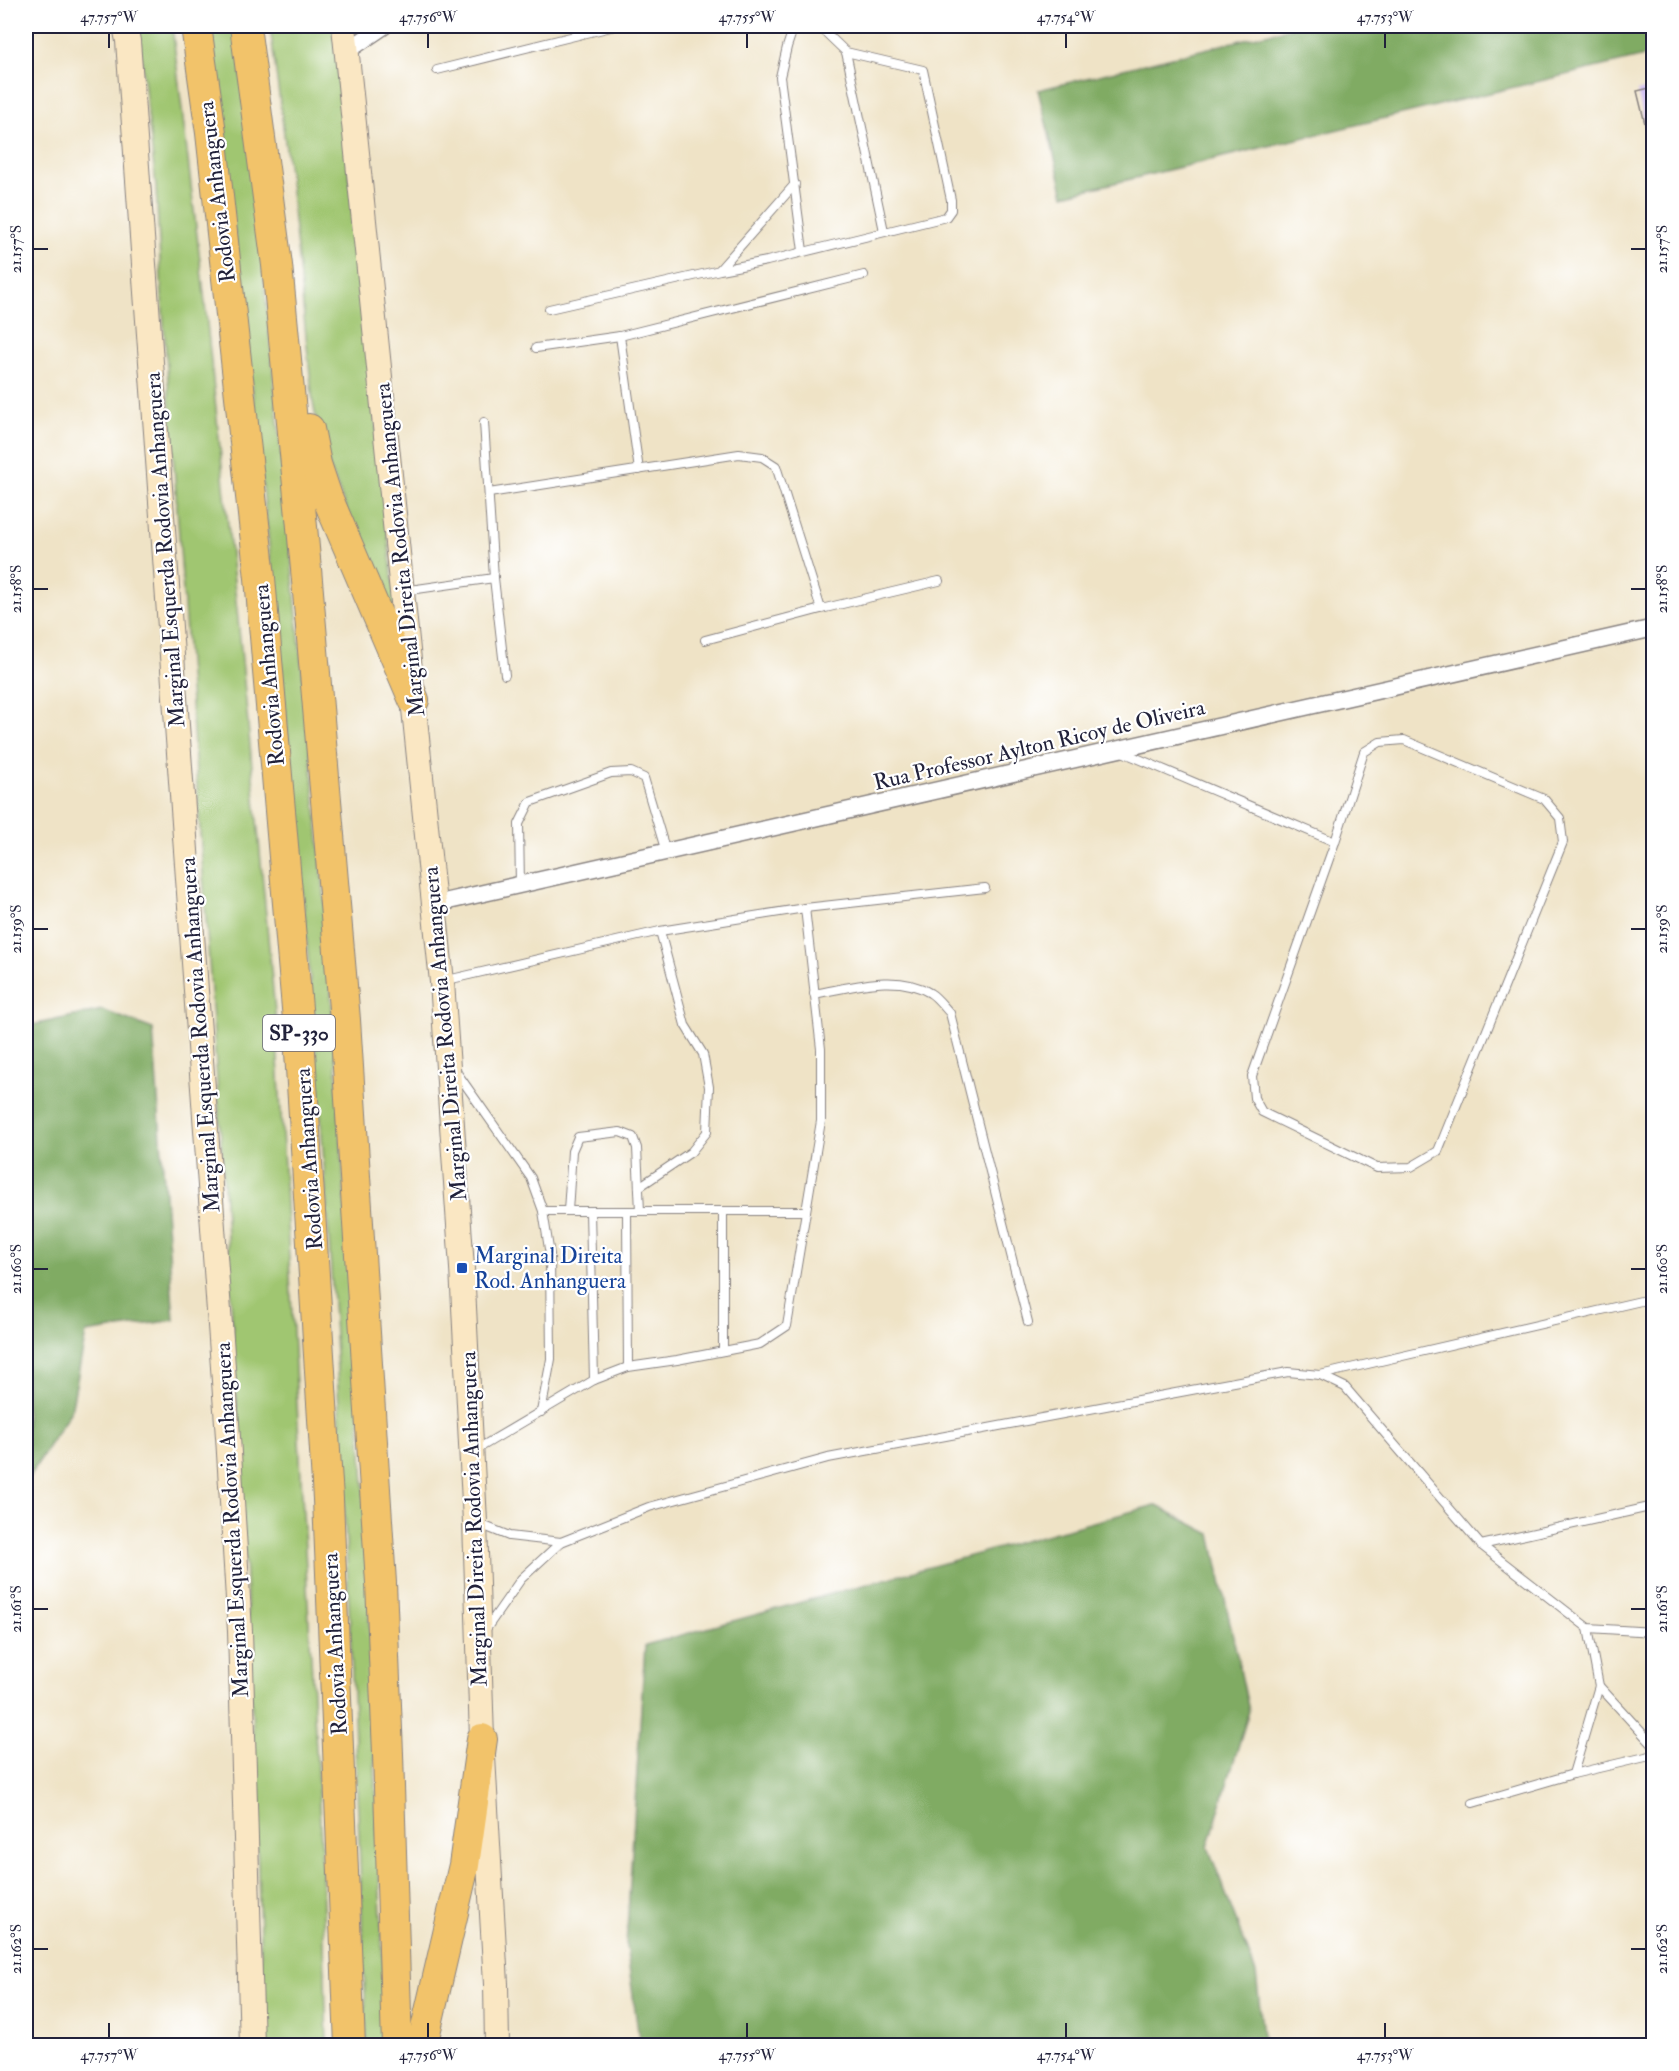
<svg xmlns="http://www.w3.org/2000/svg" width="1679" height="2071" font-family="'IM FELL Double Pica',serif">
<rect width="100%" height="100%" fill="#fff"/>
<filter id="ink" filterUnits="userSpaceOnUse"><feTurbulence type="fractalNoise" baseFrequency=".0167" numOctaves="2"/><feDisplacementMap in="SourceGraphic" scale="12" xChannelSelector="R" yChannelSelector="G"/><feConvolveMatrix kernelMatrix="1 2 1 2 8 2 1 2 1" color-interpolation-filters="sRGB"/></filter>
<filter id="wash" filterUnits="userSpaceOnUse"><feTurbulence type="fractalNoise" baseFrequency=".008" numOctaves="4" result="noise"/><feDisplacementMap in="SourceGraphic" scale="24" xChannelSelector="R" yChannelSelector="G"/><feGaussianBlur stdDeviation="1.35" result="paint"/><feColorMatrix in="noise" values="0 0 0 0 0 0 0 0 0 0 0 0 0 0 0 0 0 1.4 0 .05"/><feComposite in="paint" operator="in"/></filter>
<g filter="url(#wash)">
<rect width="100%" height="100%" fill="#efe3c6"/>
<!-- green -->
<g fill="#a0c671" stroke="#617456" stroke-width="1.5">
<path d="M138,26H172L204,294L240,639L276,1022L321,1840L327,2045H263C250,1462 203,879 162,297L156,186Z"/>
<path d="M211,26H235L254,177L325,903L364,1484L386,2045H367C355,1723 342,1401 318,1079C291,727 252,376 211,26Z"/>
<polygon points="270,26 333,26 397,621 388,617 322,447 313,403 289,172"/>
</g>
<!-- forest -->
<g fill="#80ab63" stroke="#51664f" stroke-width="1.5">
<polygon points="1298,26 1653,26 1653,54 1064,195 1038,90"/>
<polygon points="102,1010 153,1029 174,1320 86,1333 71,1411 26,1482 26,1030 32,1025"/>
<polygon points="1155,1505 1211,1534 1249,1711 1208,1847 1256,1973 1264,2045 640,2045 626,1946 645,1645"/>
</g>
<g id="blocks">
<!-- building -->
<polygon fill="#c8b1f1" points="1654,87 1654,156 1653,156 1637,91"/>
</g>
</g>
<g filter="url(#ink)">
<use href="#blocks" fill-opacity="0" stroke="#888280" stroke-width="1.5"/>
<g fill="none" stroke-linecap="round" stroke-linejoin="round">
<defs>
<g id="lane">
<polyline points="794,26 787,47 780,77 803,251"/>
<polyline points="846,52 884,231"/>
<polyline points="437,70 615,26"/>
<polyline points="720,269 795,184"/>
<polyline points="549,309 720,270 767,261 946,217 951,210 951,200 923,70 846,52 819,26"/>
<polyline points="536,348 620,336"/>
<polyline points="484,422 494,578"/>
<polyline points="639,470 620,336 864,275"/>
<polyline points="489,493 739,454 762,457 776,466 821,609 939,581"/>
<polyline points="403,591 494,578 505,675"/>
<polyline points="705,640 821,609"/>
<polygon points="1404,740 1544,799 1560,818 1563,842 1438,1151 1411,1167 1377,1168 1262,1112 1254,1098 1252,1076 1335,842 1364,752 1380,742"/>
<polyline points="1120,751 1335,842"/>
<polyline points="520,885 519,824 530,802 611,773 631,772 644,778 666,852"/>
<polyline points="805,908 985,888"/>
<polyline points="443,981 660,931 805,908 821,1049 821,1121 787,1326 760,1344 677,1360 628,1367 594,1380 474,1451"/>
<path d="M814,994C850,988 897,972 930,993C937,997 944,1007 950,1013L1028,1322"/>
<polyline points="455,1070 531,1178 543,1211 550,1255 551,1359 541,1412"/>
<polyline points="639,1187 691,1152 707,1132 709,1087 703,1054 685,1025 660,931"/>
<polyline points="543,1211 806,1211"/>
<polyline points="568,1211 572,1151 578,1137 620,1132 633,1137 637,1148 640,1211"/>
<polyline points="590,1211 594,1380"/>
<polyline points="627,1211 628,1367"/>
<polyline points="723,1351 723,1211"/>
<polyline points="1320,1375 1654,1298"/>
<polyline points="477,1523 509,1536 561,1542"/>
<polyline points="1481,1545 1654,1506"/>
<polyline points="1588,1628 1599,1686 1573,1774 1654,1755"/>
<polyline points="484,1632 521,1579 561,1542 649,1507 828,1458 1288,1372 1320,1375 1345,1387 1481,1545 1588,1628 1654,1632"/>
<polyline points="1599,1686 1654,1746"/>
<polyline points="1473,1803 1573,1774"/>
</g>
<g id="street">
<polyline points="347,51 384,26"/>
<polyline points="435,904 1654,628"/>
</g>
<g id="secondary">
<polyline points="125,26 128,41 228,1437 240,1631 252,2046"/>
<polyline points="344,26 442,982 462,1268 475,1522 482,1739 496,1984 497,2046"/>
</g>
<g id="highway">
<polyline points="196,26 211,133 260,578 298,1020 328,1499 350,2046"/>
<polyline points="245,26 277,265 306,569 345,1020 381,1583 388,1754 397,2046"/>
<polyline points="309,429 316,464 327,497 414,700"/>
<polyline points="422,2046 464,1865 482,1739"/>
</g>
</defs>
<!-- lane casing -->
<use href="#lane" stroke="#888280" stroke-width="10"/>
<!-- street casing -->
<use href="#street" stroke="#888280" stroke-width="19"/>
<!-- secondary casing -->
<use href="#secondary" stroke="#888280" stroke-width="26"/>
<!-- highway casing -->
<use href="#highway" stroke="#888280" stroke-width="32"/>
<!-- lane -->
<use href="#lane" stroke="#fff" stroke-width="8"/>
<!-- street -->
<use href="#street" stroke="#fff" stroke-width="16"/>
<!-- secondary -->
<use href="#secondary" stroke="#fae7c3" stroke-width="24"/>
<!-- highway -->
<use href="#highway" stroke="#f2c36a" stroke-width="30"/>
</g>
</g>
<!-- ticks -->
<path fill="none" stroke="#22223b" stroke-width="2" d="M109,33V48M428,33V48M747,33V48M1066,33V48M1385,33V48M33,249H48M1631,249H1646M33,589H48M1631,589H1646M33,929H48M1631,929H1646M33,1269H48M1631,1269H1646M33,1609H48M1631,1609H1646M33,1949H48M1631,1949H1646M109,2023V2038M428,2023V2038M747,2023V2038M1066,2023V2038M1385,2023V2038"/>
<!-- markers -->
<rect fill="#1a4fb4" stroke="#fff" stroke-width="2" x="456" y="1262" width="12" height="12" rx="3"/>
<g text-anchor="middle" stroke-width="4.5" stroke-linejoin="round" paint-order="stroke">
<!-- shield labels -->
<rect fill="#fff" stroke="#646476" stroke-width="1.5" x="263" y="1015" width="72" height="36" rx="4.5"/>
<g font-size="21" font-weight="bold" fill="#22223b">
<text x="299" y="1040">SP-330</text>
</g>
<!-- street labels -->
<g font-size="22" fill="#22223b" stroke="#fff">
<text transform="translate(216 192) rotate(-97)" y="8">Rodovia Anhanguera</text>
<text transform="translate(164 550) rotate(-94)" y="8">Marginal Esquerda Rodovia Anhanguera</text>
<text transform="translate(399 550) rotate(-96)" y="8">Marginal Direita Rodovia Anhanguera</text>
<text transform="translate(268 675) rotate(-95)" y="8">Rodovia Anhanguera</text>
<text transform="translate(1039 744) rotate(-13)" y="8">Rua Professor Aylton Ricoy de Oliveira</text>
<text transform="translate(444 1034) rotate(-95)" y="8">Marginal Direita Rodovia Anhanguera</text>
<text transform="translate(199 1035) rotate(-94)" y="8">Marginal Esquerda Rodovia Anhanguera</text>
<text transform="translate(308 1159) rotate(-94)" y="8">Rodovia Anhanguera</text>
<text transform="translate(473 1519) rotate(-92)" y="8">Marginal Direita Rodovia Anhanguera</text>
<text transform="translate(231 1520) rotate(-93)" y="8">Marginal Esquerda Rodovia Anhanguera</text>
<text transform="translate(334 1644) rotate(-93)" y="8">Rodovia Anhanguera</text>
</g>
<!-- transit labels -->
<g font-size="22" fill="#164399" stroke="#fff" text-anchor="start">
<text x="474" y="1263">Marginal Direita<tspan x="474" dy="25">Rod. Anhanguera</tspan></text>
</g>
</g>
<!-- margin -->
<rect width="1679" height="2071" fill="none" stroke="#fff" stroke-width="66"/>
<rect x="33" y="33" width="1613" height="2005" fill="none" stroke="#22223b" stroke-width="2"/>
<g font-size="15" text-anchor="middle" fill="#22223b">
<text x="109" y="22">47.757°W</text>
<text x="428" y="22">47.756°W</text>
<text x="747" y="22">47.755°W</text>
<text x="1066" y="22">47.754°W</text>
<text x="1385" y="22">47.753°W</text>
<text transform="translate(16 249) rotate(-90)" y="5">21.157°S</text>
<text transform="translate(1662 249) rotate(-90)" y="5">21.157°S</text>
<text transform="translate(16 589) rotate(-90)" y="5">21.158°S</text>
<text transform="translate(1662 589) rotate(-90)" y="5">21.158°S</text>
<text transform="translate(16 929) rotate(-90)" y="5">21.159°S</text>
<text transform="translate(1662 929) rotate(-90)" y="5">21.159°S</text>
<text transform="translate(16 1269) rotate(-90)" y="5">21.160°S</text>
<text transform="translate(1662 1269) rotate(-90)" y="5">21.160°S</text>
<text transform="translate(16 1609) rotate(-90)" y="5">21.161°S</text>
<text transform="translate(1662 1609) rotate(-90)" y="5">21.161°S</text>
<text transform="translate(16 1949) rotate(-90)" y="5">21.162°S</text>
<text transform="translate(1662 1949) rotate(-90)" y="5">21.162°S</text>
<text x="109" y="2060">47.757°W</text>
<text x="428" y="2060">47.756°W</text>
<text x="747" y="2060">47.755°W</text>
<text x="1066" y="2060">47.754°W</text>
<text x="1385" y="2060">47.753°W</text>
</g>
</svg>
